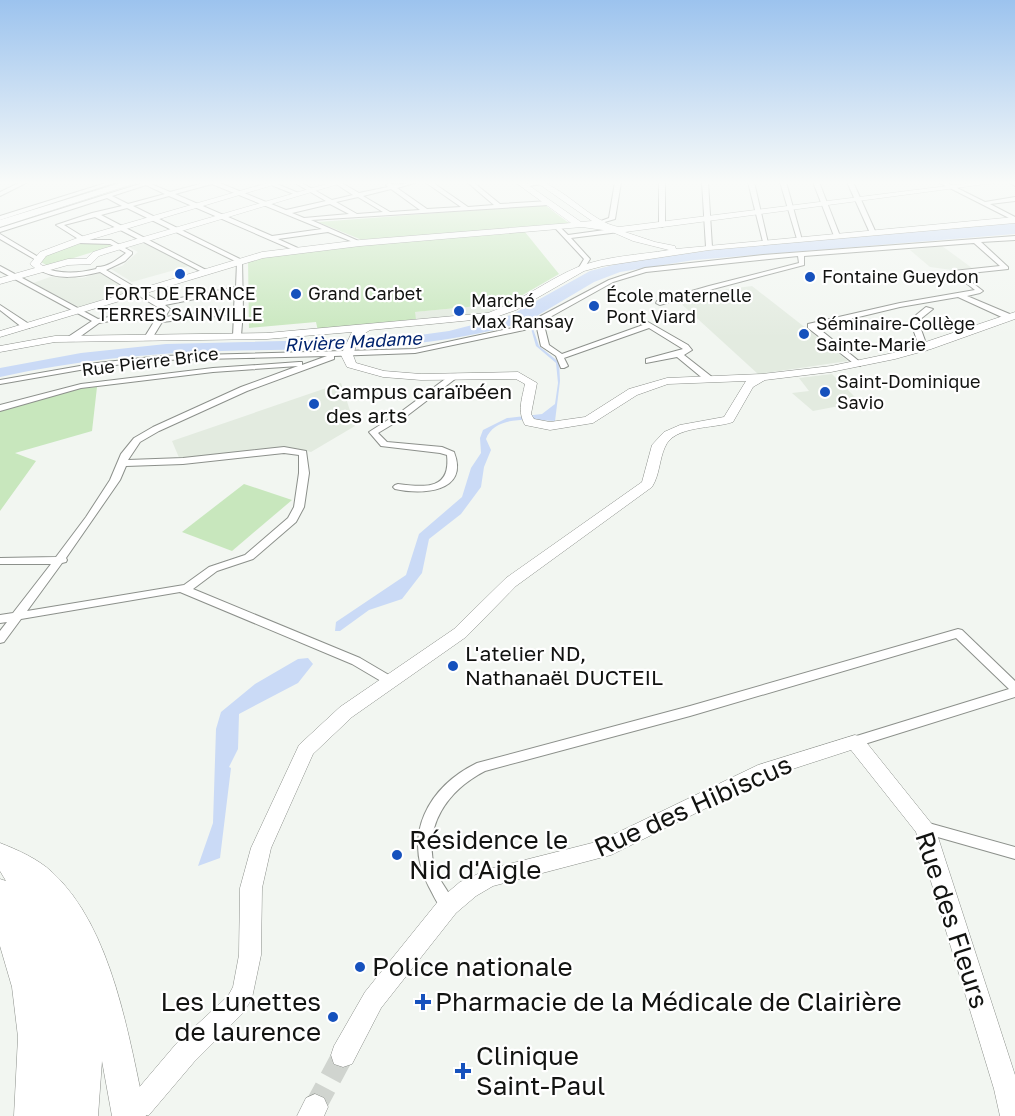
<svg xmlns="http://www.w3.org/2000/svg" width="1015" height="1116" font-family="'Golos Text',sans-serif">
<rect width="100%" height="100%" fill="#f2f6f1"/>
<!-- built -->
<g fill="#e3ebe0">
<polygon points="143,243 160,251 189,266 132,282 111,269 122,266 138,252 129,247"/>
<polygon points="942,246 972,268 952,270 930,267 910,250"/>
<polygon points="100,273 132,291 79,307 33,283 50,277 82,278"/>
<polygon points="752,286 848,361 758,374 677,300 706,292"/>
<polygon points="509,303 487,313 471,315 416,319 414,312"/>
<polygon points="832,374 860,402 813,411 792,393 809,391 799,378"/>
<polygon points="341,383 355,426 311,452 294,448 258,449 180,460 172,441"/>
</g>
<!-- green -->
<g fill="#c8e7bd">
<polygon points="545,205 570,224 362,240 318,222"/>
<polygon points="525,232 559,274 509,303 415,312 416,319 318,331 316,322 249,328 248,260 326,248"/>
<polygon points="81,243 106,243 112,246 48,266 41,262 45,254"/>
<polygon points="97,387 92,431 15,453 36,461 0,511 0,410 82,388"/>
<polygon points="244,484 292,500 232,551 182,532"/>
</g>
<!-- water -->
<g fill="#cadaf6">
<path d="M1015,223V234L694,260L620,272L594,282L530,320L539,346L559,362L560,381L555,421C534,420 495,414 486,439L491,450L484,467L481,487L461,514L429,539L422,573L402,599L369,610L340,631H335L336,622L406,575L419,534L462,497L471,468L481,453L480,438L483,430L507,418L542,414L555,404L558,383L556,363L536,346L530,325L524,322C425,352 324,348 222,351C147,353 73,361 0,377V368L81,353L166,344L398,338L449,331L511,315L590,271L625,262L720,249Z"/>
<polygon points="308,658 313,664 298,683 239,714 238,749 229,767 231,768 220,858 198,866 213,823 216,729 221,712 255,684 298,659"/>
</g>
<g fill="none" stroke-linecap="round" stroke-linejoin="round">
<!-- secondary-tunnel -->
<polyline stroke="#d0d4cf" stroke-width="22" stroke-dasharray="22 11" stroke-linecap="butt" points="315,1107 343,1055"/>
<defs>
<g id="street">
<polygon points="21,182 28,182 0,196 0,192"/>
<polygon points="109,182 117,182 0,220 0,216"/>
<path d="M146,182H154L151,184L170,192L207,182H217L286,210L326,201L293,182H300L332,200L353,195L333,182H340L359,193L388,187L386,185L389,183C397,187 409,182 418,182L397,188L427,209L461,207L425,182H432L468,207L494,205L467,182H473L500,204L549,201L552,203L549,205L311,220L363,243L358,244L328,232L278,239L300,249V251L298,252L169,196L133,206L242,260L243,311L241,336L237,338L233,336L234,314L162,322L151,340H145L144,338L160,312L99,323L74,341H68V337L92,321L0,271V266L98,319L159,308L100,272C80,277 56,281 38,269L41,267C60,274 76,274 96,269L97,267C108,267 117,260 126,253L110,244L78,243V241L80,240L56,225L92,213L122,206L107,198L0,232V228ZM212,184L322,229L272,236L175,194ZM146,185L165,194L128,204L112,196ZM391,189L420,210L390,212L363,196ZM358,197L383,212L357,214L336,202ZM330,204L349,214L304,218L292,213ZM127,208L237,262L236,287L160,302L106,270L125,261L132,254V252L111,240H85V238L64,225L95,217L204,273H208V271L101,215ZM235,291L234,309L165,317L170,309L165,305Z"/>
<polygon points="264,182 272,182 301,194 296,195"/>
<polygon points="536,182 554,182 523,187 520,185"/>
<polygon points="615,182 621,182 615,219 598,224 598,222 609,218"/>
<polygon points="659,182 665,182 665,225 662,227 659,225"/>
<polygon points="702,182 708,182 712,247 709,249 706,247"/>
<polygon points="748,182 754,182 768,243 763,242"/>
<polygon points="780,182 786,182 802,240 797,239"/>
<polygon points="813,182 819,182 840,236 839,237 834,236"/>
<polygon points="847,182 853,182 876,233 875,234 870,233"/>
<polygon points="938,182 945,182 985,202 1015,197 1015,201 990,204 1015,217 1015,221"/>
<polygon points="556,227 560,227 568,235 619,228 622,230 619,232 571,238 590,259 583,270 581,271 578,269 584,259 556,229"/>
<polygon points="0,234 40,258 41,259 36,260 0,239"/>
<path d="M1015,236V240L981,242L1008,267V269L961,274L983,291L980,293L967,296L1012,315V319H1006L958,297L900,307L817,327L860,362V366H857L808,328V324L900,303L975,290L953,273V271L1000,266L974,243L804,256V265L713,289L660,305L656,303L657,301L709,286L799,263L798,256L646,272L613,282L543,321L549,345L562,354L643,325L631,318V314H634L688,345L692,350L684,355L712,377V381H706L677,357L646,363V359L683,349L649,328L564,358L568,366L564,368H561L556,356L541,346L536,324L524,330L415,353L334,356V359L247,391L159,431L140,442L128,460L183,458L284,447L306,451L309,473L304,507L296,522L253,559L217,571L193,589L360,658L394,678L396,681L394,684H386L352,664L180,592L21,619L4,642L0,643V631L7,622L0,623V615L13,613L51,564H0V558L56,557L86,517L110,480L121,454L134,438L153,427L241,387L298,366L213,372L81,388L0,411V405L81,384L213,368L299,362H302V365L327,356L161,360L97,367L0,384V380L97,363L161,356L415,349L522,326L609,280L645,268L763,255ZM284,453L299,455V473L294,507L288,518L245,555L209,567L184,585L27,611L62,563L66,562L67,560L66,558L120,480L126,466L183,464Z"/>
<polygon points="0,305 29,324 29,328 23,328 0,310"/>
<polygon points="926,307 933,309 918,321 928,349 924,351 920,349 910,320"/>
<path d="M452,374H455L459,376L408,415L378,433L387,442L442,447L454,452C470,493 421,495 395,489L393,487L395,485L398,484C424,487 451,491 447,455L440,453L381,446L369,432L402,411Z"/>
<path d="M958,629L962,630L1015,681V697L855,747L850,746L849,742L850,738L1009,689L956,638L690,716L485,771C448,790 422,826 435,869C440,882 450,893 456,906L453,911L448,913C439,909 434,896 429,887C402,835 428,787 477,763L690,706Z"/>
<polygon points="925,822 1015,847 1015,859 920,832 918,828 920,824"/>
</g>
<g id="secondary">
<polygon points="271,182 283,182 86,241 46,256 40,264 43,266 68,259 86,259 93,252 102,249 333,182 345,182 108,253 99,256 91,264 68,265 0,284 0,278 35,268 30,264 40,252 80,237"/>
<path d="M515,182H524L581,222L592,221L536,182C560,182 591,223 619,227L979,182H1001L625,232L655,242L675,246L676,249L1015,217V223L709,250L603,266L584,271L516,310L493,318L370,330L359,337L353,355L356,363L384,371L421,374L518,372L537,383L531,414L534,419L550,422L585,417L629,389L667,378L762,374L831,366L893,353L1015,312V319L931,349L895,359L831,372L765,380L753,387L733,422C714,429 674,425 665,447C659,460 660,474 652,487L516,586L466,637L352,717L313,754L271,848L262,888L261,955L252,998L244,1012L194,1062L149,1115L133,1116L127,1106L131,1097L176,1044L228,996L233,987L239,955L240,888L251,848L299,745L340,707L454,629L506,578L642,482L652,445L664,432L680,425L724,417L746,381L668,384L637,395L593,423L550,430L525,425C517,411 522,399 525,384L516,379L421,380L383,377L347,367L341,355L352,332L267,339L55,342L0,352V346L55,336L267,333L488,313C520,302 547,280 578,267C606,256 639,255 669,250L633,241L610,231L582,227L360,246L263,258L0,337V331L262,252L360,240L571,223Z"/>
<polygon points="855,735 862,737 935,828 1015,1075 1015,1116 1000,1116 994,1089 916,832 851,750 771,776 611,855 493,886 476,896 456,913 381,1008 352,1064 343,1067 334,1064 331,1055 334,1046 365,992 440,899 460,882 489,869 600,841 758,765"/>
<polygon points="315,1094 324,1098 328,1107 324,1116 297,1116 306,1098"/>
</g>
<polygon id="primary" points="1009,182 1015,182 1015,186"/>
<g id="highway">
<polygon points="124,182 139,182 0,227 0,220"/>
<path d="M0,843C18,850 38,859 52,872C113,928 129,1039 146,1116H112L102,1061L98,1116H14L18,1037L12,987L0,946V879L6,881L0,871Z"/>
</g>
</defs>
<!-- street casing -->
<use href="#street" stroke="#8c908b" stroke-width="2"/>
<!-- secondary casing -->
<use href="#secondary" stroke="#8c908b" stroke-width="1"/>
<!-- primary casing -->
<use href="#primary" stroke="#8c908b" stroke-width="2"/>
<!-- highway casing -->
<use href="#highway" stroke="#8c908b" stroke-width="1"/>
<!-- street -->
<use href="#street" fill="#fff" fill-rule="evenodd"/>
<!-- secondary -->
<use href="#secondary" fill="#fff" fill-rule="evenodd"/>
<!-- primary -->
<use href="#primary" fill="#fff" fill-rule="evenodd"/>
<!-- highway -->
<use href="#highway" fill="#fff" fill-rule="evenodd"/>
</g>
<!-- sky -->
<linearGradient id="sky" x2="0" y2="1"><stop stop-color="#9cc3ee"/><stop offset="0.54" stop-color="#f9fbf9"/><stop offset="1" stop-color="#f9fbf9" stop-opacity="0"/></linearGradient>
<rect width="1015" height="338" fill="url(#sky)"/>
<!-- markers -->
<g fill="#1651bd" stroke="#fff" stroke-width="2">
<circle cx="180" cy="274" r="6"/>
<circle cx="810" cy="277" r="6"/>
<circle cx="296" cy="294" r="6"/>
<circle cx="594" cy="306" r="6"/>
<circle cx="459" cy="311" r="6"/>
<circle cx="804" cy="334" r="6"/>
<circle cx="825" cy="392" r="6"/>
<circle cx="314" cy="404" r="6"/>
<circle cx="453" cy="666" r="6"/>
<circle cx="397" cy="855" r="6"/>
<circle cx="360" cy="967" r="6"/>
<path d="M420 993h6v6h6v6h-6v6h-6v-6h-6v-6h6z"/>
<circle cx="333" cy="1017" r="6"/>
<path d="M460 1062h6v6h6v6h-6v6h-6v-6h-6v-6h6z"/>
</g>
<g text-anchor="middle" stroke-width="4.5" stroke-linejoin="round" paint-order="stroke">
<!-- far-poi labels -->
<g font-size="18" fill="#121311" stroke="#fff" text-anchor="start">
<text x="822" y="283">Fontaine Gueydon</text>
<text x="180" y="300" text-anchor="middle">FORT DE FRANCE<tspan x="180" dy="21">TERRES SAINVILLE</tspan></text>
<text x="308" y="300">Grand Carbet</text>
<text x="606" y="302">École maternelle<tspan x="606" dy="21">Pont Viard</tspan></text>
<text x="471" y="307">Marché<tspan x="471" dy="21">Max Ransay</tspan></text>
<text x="816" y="330">Séminaire-Collège<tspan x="816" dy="21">Sainte-Marie</tspan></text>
<text x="837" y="388">Saint-Dominique<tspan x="837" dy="21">Savio</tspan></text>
</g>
<!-- far-water labels -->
<g font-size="18" font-style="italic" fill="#00236d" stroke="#fff">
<text transform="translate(353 342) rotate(-3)" y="6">Rivière Madame</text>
</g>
<!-- far-street labels -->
<g font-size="18" fill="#121311" stroke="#fff">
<text transform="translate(150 362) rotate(-7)" y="6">Rue Pierre Brice</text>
</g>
<!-- poi labels -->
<g font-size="21" fill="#121311" stroke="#fff" text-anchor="start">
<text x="326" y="399">Campus caraïbéen<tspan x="326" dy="24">des arts</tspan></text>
<text x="465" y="661">L'atelier ND,<tspan x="465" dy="24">Nathanaël DUCTEIL</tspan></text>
</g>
<!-- near-street labels -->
<g font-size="26" fill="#121311" stroke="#fff">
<text transform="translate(693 806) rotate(-24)" y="9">Rue des Hibiscus</text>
<text transform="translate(952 920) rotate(72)" y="9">Rue des Fleurs</text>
</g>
<!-- near-poi labels -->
<g font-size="26" fill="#121311" stroke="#fff" text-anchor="start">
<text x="409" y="849">Résidence le<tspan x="409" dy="30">Nid d'Aigle</tspan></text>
<text x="372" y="976">Police nationale</text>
<text x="321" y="1011" text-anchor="end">Les Lunettes<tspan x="321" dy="30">de laurence</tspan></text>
<text x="435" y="1011">Pharmacie de la Médicale de Clairière</text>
<text x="476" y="1065">Clinique<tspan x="476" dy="30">Saint-Paul</tspan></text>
</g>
</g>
</svg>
